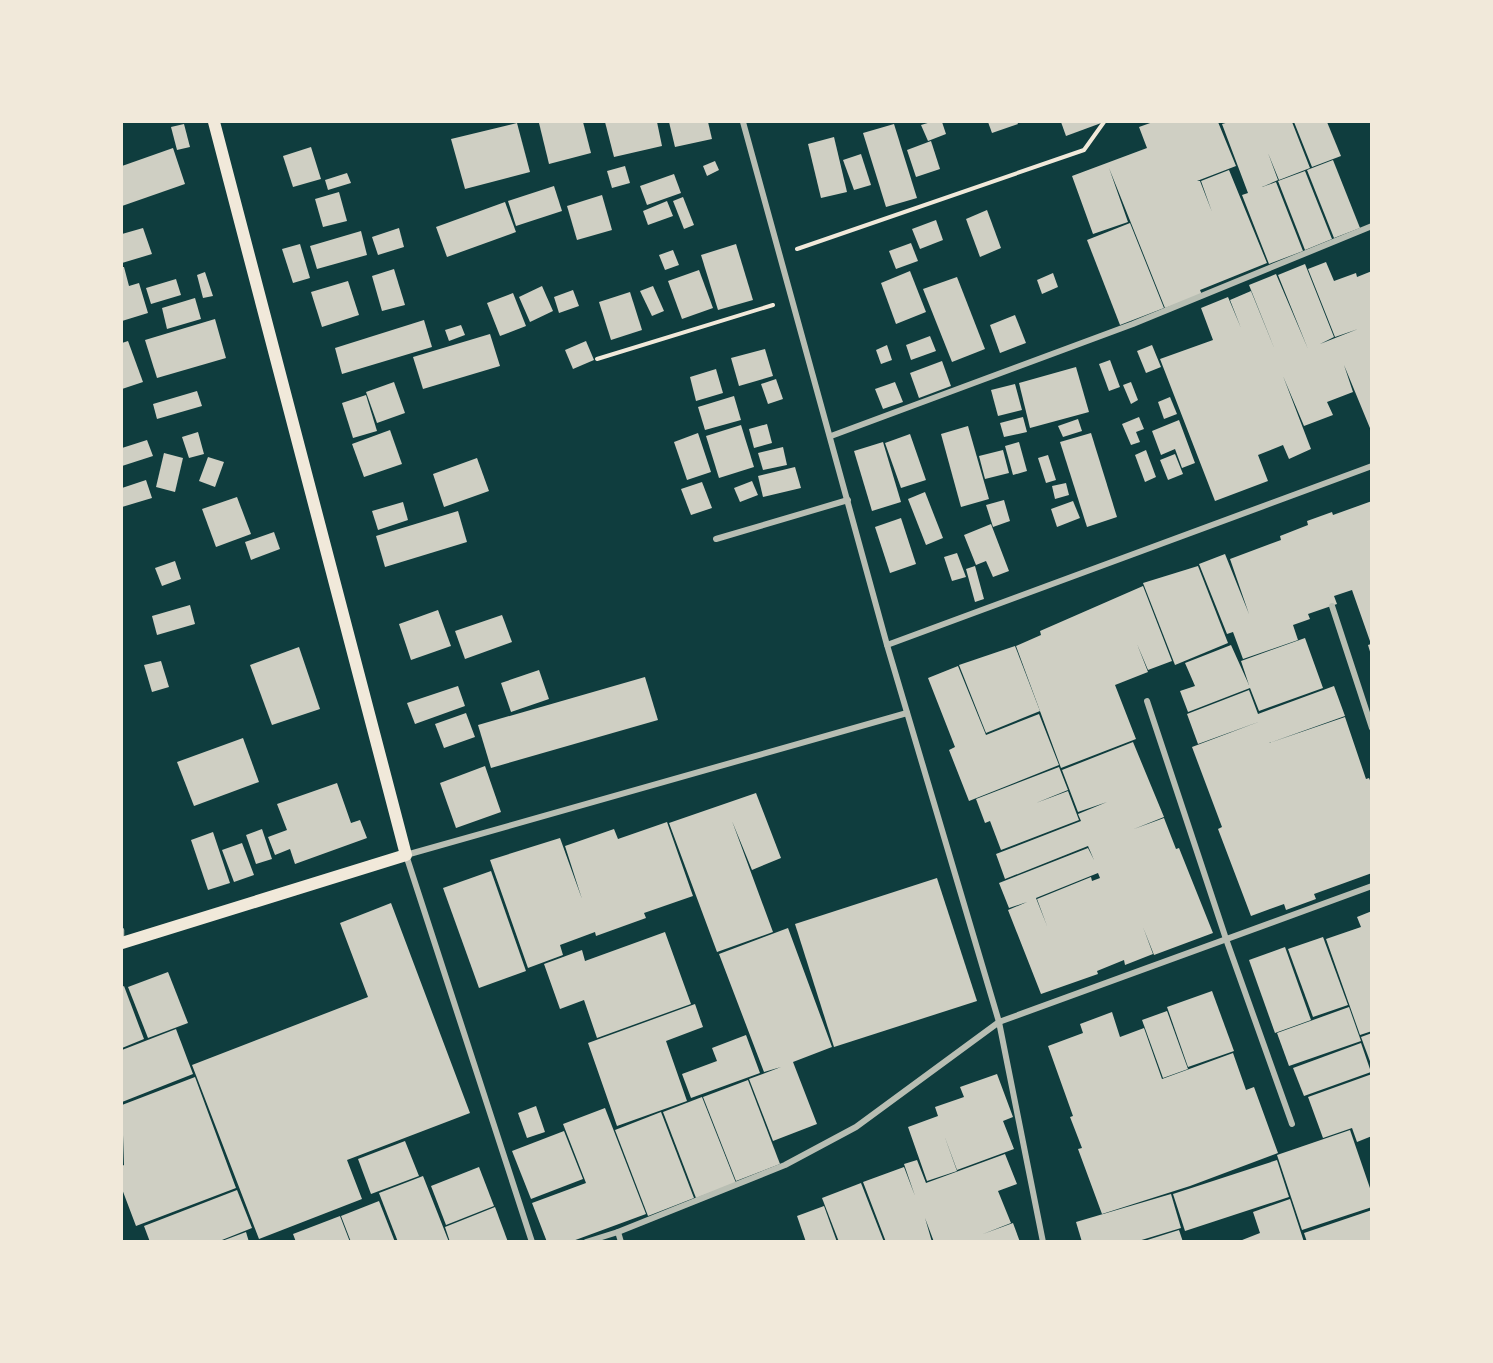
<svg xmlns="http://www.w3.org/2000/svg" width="1493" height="1363" font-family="'Fira Sans',sans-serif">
<rect width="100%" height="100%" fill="#0f3d3e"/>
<!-- building -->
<g fill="#cfcfc3" fill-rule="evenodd">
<polygon points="544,122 583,122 591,153 549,164 539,123"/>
<polygon points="605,122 657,122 662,146 614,157"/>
<polygon points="669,122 708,122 712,139 675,147"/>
<polygon points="931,122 942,122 946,134 928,141 921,125"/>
<polygon points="988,122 1017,122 1018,124 992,133"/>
<polygon points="1061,122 1104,122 1066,136"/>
<polygon points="1153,122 1218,122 1236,166 1197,181 1200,181 1212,212 1201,181 1229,170 1267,263 1200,290 1202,295 1165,308 1109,168 1128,222 1093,234 1072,176 1147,148 1139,127"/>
<polygon points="1229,122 1292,122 1310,168 1279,180 1268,153 1278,180 1262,187 1276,182 1303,251 1269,264 1242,195 1248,193 1222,124"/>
<polygon points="1294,122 1327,122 1341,156 1312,167"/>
<polygon points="517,123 530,172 465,189 451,139"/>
<polygon points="184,124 190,147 177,150 171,127"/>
<polygon points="894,124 917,198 886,207 863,133"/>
<polygon points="834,137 847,192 821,198 808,144"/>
<polygon points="931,141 940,169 916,177 907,150"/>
<polygon points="311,147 321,179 293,187 283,156"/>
<polygon points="173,148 185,184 122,206 122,166"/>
<polygon points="861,154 871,185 854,190 843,160"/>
<polygon points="1333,160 1360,228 1334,238 1307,170"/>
<polygon points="715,161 719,170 707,176 703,166"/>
<polygon points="625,166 630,183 612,188 607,171"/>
<polygon points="1305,171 1332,239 1305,250 1278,181"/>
<polygon points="347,173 351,183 328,190 325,180"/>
<polygon points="674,174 681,193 647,205 640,186"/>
<polygon points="554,186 562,211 516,226 508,201"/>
<polygon points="339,192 347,221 323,227 315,199"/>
<polygon points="602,195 612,230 577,240 567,206"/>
<polygon points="683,197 694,225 684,229 673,201"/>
<polygon points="667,201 673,216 648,225 643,211"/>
<polygon points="505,202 516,232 447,257 436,227"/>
<polygon points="987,210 1001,248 980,257 966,219"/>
<polygon points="936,220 943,240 920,249 912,229"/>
<polygon points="1130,223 1164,308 1120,325 1087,240"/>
<polygon points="143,228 152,254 122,263 122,234"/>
<polygon points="399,228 404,247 378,255 372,237"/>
<polygon points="361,231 367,255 317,269 310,246"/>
<polygon points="911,243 918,261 896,269 889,251"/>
<polygon points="300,244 310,278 293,283 282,249"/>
<polygon points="736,244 753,300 718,310 701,255"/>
<polygon points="673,250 679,265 665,270 659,255"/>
<polygon points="1326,262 1334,281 1356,273 1357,277 1372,271 1372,433 1344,365 1353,392 1327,402 1333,415 1304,426 1283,376 1311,449 1289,459 1283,445 1258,455 1268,481 1215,501 1160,359 1213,340 1201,308 1228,297 1241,328 1230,300 1251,291 1275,350 1249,285 1276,274 1308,349 1278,275 1305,264 1334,337 1320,344 1358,329 1335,337 1308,269"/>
<polygon points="122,267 124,267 129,286 139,283 148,313 122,321"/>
<polygon points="394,269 405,305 382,311 372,276"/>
<polygon points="699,270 713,308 682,319 668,281"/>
<polygon points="910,271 926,312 896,324 881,283"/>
<polygon points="205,272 213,296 203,298 197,275"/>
<polygon points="1053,273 1058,287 1042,294 1037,280"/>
<polygon points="957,277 985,349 952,362 923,289"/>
<polygon points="176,279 181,295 151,304 146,288"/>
<polygon points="348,281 359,315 322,327 311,292"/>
<polygon points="542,286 553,311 530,322 519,297"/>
<polygon points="653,286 664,311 652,316 640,291"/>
<polygon points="573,290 579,306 559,313 554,297"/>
<polygon points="630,292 642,330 611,340 599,302"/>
<polygon points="513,293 526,326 500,336 487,303"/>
<polygon points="195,298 201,319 167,329 162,308"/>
<polygon points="1015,315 1026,343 1000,353 990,325"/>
<polygon points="215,319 226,358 157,378 145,340"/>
<polygon points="424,320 432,347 342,374 335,348"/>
<polygon points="461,325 465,335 449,341 445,330"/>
<polygon points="490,334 500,366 423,389 413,357"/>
<polygon points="930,336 936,351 911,360 906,345"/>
<polygon points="128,341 143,382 122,389 122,343"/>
<polygon points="586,341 594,360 573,369 565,350"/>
<polygon points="887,345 892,360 881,364 876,350"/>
<polygon points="1152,345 1161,367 1146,373 1137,351"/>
<polygon points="765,349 773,376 739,386 731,358"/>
<polygon points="1110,360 1120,387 1109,391 1099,364"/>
<polygon points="942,361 951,386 919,398 910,373"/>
<polygon points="1076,367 1089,412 1030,428 1019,383"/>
<polygon points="716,369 723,393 696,401 690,377"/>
<polygon points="776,379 783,399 768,404 761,384"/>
<polygon points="394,382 405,413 377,423 366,392"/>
<polygon points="895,382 903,402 883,409 875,389"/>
<polygon points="1131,382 1138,400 1131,404 1123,385"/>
<polygon points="1015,384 1022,410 998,416 991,390"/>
<polygon points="197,391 202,406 157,419 153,404"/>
<polygon points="366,395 377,431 353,438 342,403"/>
<polygon points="734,396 741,420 705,430 698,407"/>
<polygon points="1170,397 1177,414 1164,419 1158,402"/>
<polygon points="1023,417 1027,432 1004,437 1000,423"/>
<polygon points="1139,417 1144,429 1136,432 1140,442 1131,445 1122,424"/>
<polygon points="1078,419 1082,431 1063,437 1058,426"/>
<polygon points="1179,420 1195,463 1182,468 1175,449 1161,455 1152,431"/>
<polygon points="767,424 772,443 754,448 749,429"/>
<polygon points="741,425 754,467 719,478 706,436"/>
<polygon points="968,426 989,499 961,507 941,434"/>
<polygon points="390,430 402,464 364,477 352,444"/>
<polygon points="198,432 204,454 189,458 182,437"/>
<polygon points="698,433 711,472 687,480 674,442"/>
<polygon points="1091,433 1117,517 1087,527 1060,442"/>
<polygon points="910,434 926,480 901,488 885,443"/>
<polygon points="147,440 153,456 122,466 122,448"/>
<polygon points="883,442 901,502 872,511 854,451"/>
<polygon points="1019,442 1027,471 1013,475 1005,446"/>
<polygon points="783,447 787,465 763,470 758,453"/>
<polygon points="1003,450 1009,473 985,479 979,456"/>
<polygon points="1146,450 1156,477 1145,482 1135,455"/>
<polygon points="164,453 183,458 175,492 156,487"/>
<polygon points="1175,454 1183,474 1168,480 1160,460"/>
<polygon points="1048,455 1056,480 1046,483 1038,458"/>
<polygon points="208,457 224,462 215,487 199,481"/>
<polygon points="477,458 489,491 444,507 433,474"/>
<polygon points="795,467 801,488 763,497 758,476"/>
<polygon points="146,480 152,498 122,507 122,488"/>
<polygon points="752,481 758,495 740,502 734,488"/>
<polygon points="702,482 712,508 691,515 681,489"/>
<polygon points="1066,483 1069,495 1055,499 1052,486"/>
<polygon points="925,492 943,538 926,545 908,499"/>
<polygon points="237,497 251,534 216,547 202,509"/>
<polygon points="1004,500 1010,521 993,527 986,505"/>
<polygon points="1073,501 1080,518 1057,527 1051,509"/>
<polygon points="1372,501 1371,655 1368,645 1371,644 1352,590 1334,596 1337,604 1308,614 1310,619 1293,625 1298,640 1243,659 1233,632 1227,634 1199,564 1225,554 1249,614 1230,559 1281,540 1280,536 1308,525 1307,521 1332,512 1333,515"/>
<polygon points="403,502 408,520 378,530 372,511"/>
<polygon points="458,511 467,542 385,567 376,536"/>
<polygon points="901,518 916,564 890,573 875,527"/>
<polygon points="991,524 1009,571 993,577 986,561 976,565 964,535"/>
<polygon points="274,532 280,549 251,560 245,542"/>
<polygon points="957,553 966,577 952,581 944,557"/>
<polygon points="175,561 181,579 162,586 155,568"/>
<polygon points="975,566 984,599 975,602 966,569"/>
<polygon points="1198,566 1228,643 1175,665 1143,583"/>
<polygon points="1143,586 1172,661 1148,670 1137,644 1148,672 1115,685 1136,739 1061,768 1016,646 1041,635 1040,631"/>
<polygon points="190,605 195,624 157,635 152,616"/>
<polygon points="438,610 451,646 411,660 399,624"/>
<polygon points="502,615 512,642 465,659 455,631"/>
<polygon points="1305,638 1323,688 1259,711 1250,688 1188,712 1180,691 1195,686 1185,663 1231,645 1249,685 1241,661"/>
<polygon points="1015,646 1040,711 986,733 959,665"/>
<polygon points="299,647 320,709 272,725 250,665"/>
<polygon points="161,661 169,687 152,692 144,665"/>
<polygon points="958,666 986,735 1039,714 1059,765 969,801 949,750 955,747 928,678"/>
<polygon points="539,670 549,699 511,712 501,683"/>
<polygon points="645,677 658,720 491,768 478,725"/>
<polygon points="458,686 465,706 415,724 407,703"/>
<polygon points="1334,686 1345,716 1269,743 1345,717 1366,779 1369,778 1372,785 1372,873 1314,894 1316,899 1286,910 1284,904 1251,916 1218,829 1222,827 1192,747 1261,721 1198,744 1187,714 1249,690 1258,714"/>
<polygon points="466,713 475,737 444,748 435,724"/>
<polygon points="243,738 259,782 194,806 177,762"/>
<path d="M1133,742L1164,817L1134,829L1164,818L1176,849L1179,848L1213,933L1154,955L1143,927L1153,954L1125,965L1124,960L1097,971L1098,974L1041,994L1008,910L1027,902L1009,908L999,883L1088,848L1094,860L1088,846L1005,879L996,854L1081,821L1078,814L1107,802L1078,812L1062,770ZM1098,873L1100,878L1092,881L1091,877L1037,899L1047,926L1036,898Z"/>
<polygon points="485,766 501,812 456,828 440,783"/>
<polygon points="1059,767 1068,790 1036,803 1068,791 1079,820 1001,850 990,821 985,823 976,799"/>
<polygon points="337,783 351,823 360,820 367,838 295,864 290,849 275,855 268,837 287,830 277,804"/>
<polygon points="756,793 781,858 752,870 732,821 773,932 717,952 669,823"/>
<polygon points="667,822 693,896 644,913 646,918 596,936 595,932 560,945 563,955 528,968 490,860 560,838 582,899 565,846 614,829 618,839"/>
<polygon points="262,829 272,859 256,864 246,835"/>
<polygon points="213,832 230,883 208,890 191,840"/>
<polygon points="242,843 254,875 234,882 222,850"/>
<polygon points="491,871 526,971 479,988 443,888"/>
<polygon points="937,878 977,1001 834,1047 795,924"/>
<polygon points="391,903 470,1113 347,1160 362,1199 259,1239 192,1065 368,997 340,923"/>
<polygon points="1372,911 1372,1031 1360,1035 1326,939 1361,927 1357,917"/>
<polygon points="788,928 832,1047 793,1062 817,1124 773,1141 749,1079 781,1067 764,1072 719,954"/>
<polygon points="665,932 691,1004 597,1038 584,1000 560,1009 544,964 582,950 585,961"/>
<polygon points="1323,937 1348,1005 1313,1017 1288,949"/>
<polygon points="1285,947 1311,1020 1275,1033 1249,960"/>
<polygon points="168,972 188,1023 148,1038 128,987"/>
<polygon points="124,986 144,1039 122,1048 122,987"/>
<polygon points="1212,991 1234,1051 1188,1067 1167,1007"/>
<polygon points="695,1004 703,1027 666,1041 687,1101 617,1126 588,1043"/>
<polygon points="1349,1007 1361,1041 1289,1066 1277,1033"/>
<polygon points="1167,1011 1188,1069 1163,1078 1142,1020"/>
<polygon points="1112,1012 1120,1037 1144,1028 1162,1079 1233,1053 1246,1090 1254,1087 1278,1153 1190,1186 1102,1214 1078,1149 1082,1148 1070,1117 1073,1116 1048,1046 1083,1033 1080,1024"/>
<polygon points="176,1029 193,1074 122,1102 122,1050"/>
<polygon points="1372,1033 1372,1063 1371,1064 1361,1037"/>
<polygon points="746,1035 760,1073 691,1098 682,1074 717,1061 712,1048"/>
<polygon points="1361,1043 1371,1072 1304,1096 1293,1068"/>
<polygon points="997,1074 1013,1117 1003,1121 1014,1149 957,1170 944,1135 957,1171 927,1181 908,1127 938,1116 935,1107 964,1097 960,1087"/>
<polygon points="1372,1074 1372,1136 1357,1142 1352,1128 1323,1138 1308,1097"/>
<polygon points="195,1077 236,1188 136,1226 122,1189 122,1166 124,1165 122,1105"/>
<polygon points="748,1080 780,1164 736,1181 703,1097"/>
<polygon points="702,1097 736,1183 696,1198 663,1112"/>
<polygon points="536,1106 545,1132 527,1138 518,1113"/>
<polygon points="605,1108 646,1214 570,1242 547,1242 532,1203 586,1183 563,1124"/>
<polygon points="661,1112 694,1198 648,1216 615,1130"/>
<polygon points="1350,1130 1372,1194 1372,1207 1302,1230 1277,1155"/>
<polygon points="564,1131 583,1179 531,1199 512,1151"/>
<polygon points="405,1141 419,1176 371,1194 358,1159"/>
<polygon points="1005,1154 1017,1184 998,1191 1011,1223 983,1234 1013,1223 1020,1242 934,1242 925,1218 932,1242 886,1242 863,1182 904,1167 915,1196 904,1164 917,1160 926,1183"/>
<polygon points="1277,1160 1289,1197 1185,1231 1173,1194"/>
<polygon points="479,1167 494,1206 446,1225 431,1186"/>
<polygon points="423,1176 449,1242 398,1242 379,1193"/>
<polygon points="861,1183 884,1242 839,1242 822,1198"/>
<polygon points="237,1190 252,1228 217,1242 150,1242 144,1226"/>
<polygon points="1171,1194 1181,1228 1135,1242 1082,1242 1076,1222"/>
<polygon points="1290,1199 1304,1242 1237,1242 1260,1233 1253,1212"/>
<polygon points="379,1201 395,1242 351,1242 341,1216"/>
<polygon points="824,1206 837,1242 806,1242 797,1216"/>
<polygon points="495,1207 508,1242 450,1242 445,1227"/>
<polygon points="1372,1210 1372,1242 1307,1242 1304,1233"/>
<polygon points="340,1216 350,1242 296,1242 293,1234"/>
<polygon points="1179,1230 1183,1242 1144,1242 1144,1241"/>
<polygon points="246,1232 249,1242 222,1242 222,1241"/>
</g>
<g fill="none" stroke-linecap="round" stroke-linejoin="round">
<!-- path -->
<g stroke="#f1e9da" stroke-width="4">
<polyline points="797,249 1084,150 1104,122"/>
<polyline points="597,359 773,305"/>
</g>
<!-- service -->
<polyline stroke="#b8beb3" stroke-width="4.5" points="122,930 122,942"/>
<!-- minor -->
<g stroke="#b8beb3" stroke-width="6">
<polyline points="743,122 887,645 999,1022 1043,1242"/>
<polyline points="831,436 1133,324 1372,226"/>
<polyline points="716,539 848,500"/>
<polyline points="1332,606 1372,728"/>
<polyline points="887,645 1372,466"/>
<polyline points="1147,701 1226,939 1292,1124"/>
<polyline points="618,1232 621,1242"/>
<polyline points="532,1242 406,855 907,713"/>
<polyline points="586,1242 618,1232 785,1165 856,1127 999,1022 1372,886"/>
</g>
<!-- secondary -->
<polyline stroke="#f1e9da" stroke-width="12" points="122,943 406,855 214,122"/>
</g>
<!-- border -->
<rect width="1493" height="1363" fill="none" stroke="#f1e9da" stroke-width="246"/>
</svg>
